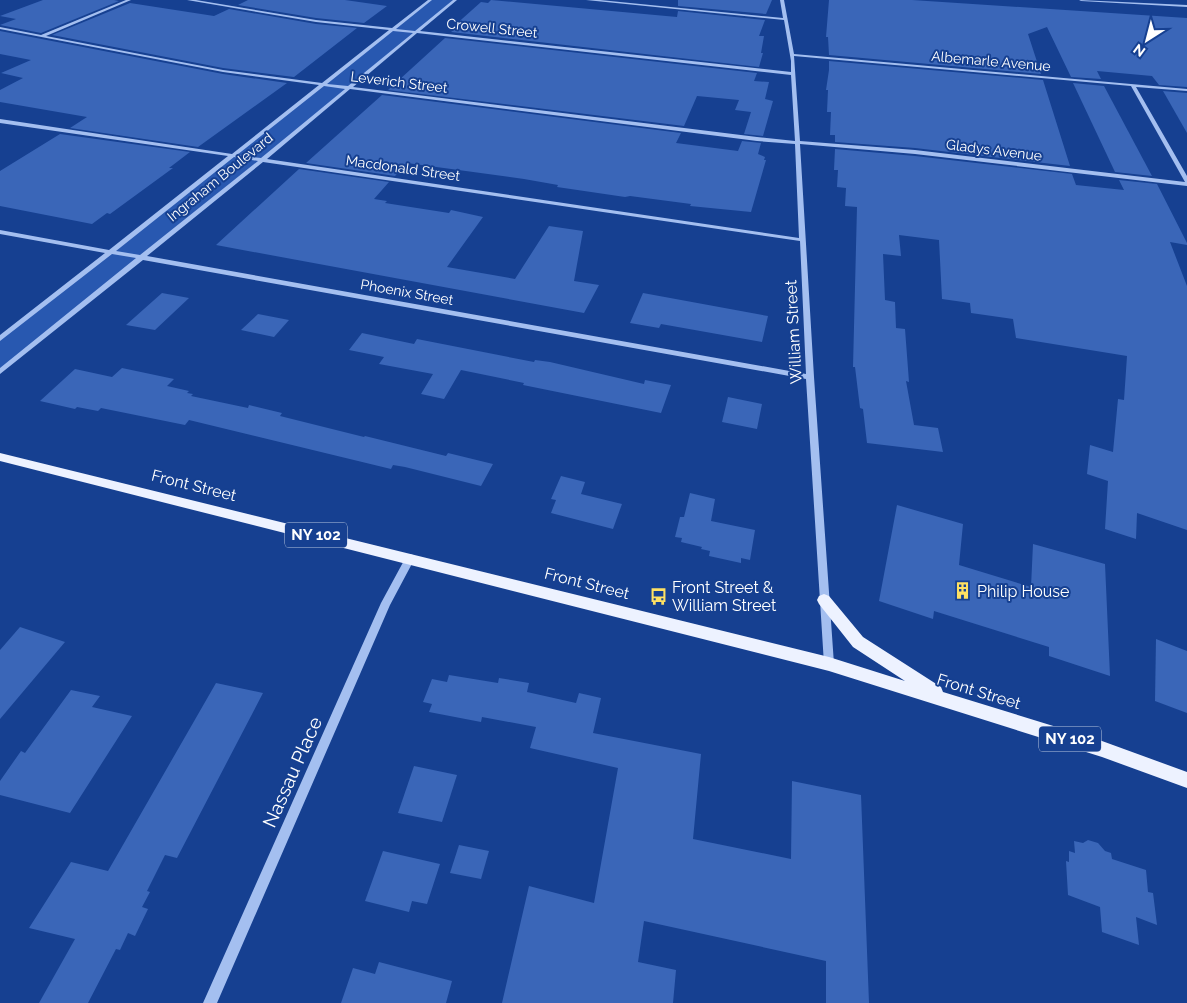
<svg xmlns="http://www.w3.org/2000/svg" width="1187" height="1003" font-family="Raleway,sans-serif">
<rect width="100%" height="100%" fill="#164091"/>
<!-- green -->
<polygon fill="#2858b0" points="430,0 455,0 262,160 0,372 0,339"/>
<!-- building -->
<g fill="#3a66b8">
<polygon points="43,0 114,0 119,1 41,33 0,25 16,19 0,16"/>
<polygon points="248,0 345,0 387,6 364,23 316,18 238,5"/>
<polygon points="491,0 677,17 678,11 765,20 759,36 764,36 761,53 763,53 759,67 451,32 456,28 453,27 481,2 488,3"/>
<polygon points="678,0 772,0 766,14 678,6"/>
<polygon points="829,0 912,0 1187,18 1187,87 1159,85 1152,76 1097,71 1101,79 1071,77 1047,27 1028,34 1041,74 829,55 828,37 826,37"/>
<polygon points="130,3 214,16 229,9 316,24 357,28 294,77 223,68 52,35"/>
<polygon points="0,31 223,74 287,83 198,147 70,128 87,117 0,102 0,90 23,78 1,73 31,60 0,54"/>
<polygon points="445,38 757,73 754,81 769,82 765,99 773,101 763,136 744,134 751,112 735,110 739,100 697,96 684,126 388,90"/>
<polygon points="829,61 1043,80 1070,166 915,148 835,142 835,135 830,135 831,112 827,112 828,90 826,90 829,70"/>
<polygon points="1073,83 1104,86 1152,176 1115,172"/>
<polygon points="1163,91 1187,93 1187,133"/>
<polygon points="382,95 681,133 676,143 738,151 742,141 761,143 758,154 765,157 764,160 766,160 751,212 690,206 691,204 630,196 625,197 557,187 558,185 524,179 407,163 395,176 306,163"/>
<polygon points="60,134 190,152 169,168 173,168 110,214 107,213 92,224 0,206 0,171"/>
<polygon points="835,149 915,156 1072,174 1076,185 1124,190 1119,180 1157,184 1187,243 1187,245 1170,242 1187,286 1187,530 1137,513 1136,539 1105,529 1108,481 1087,474 1090,445 1113,452 1118,399 1124,400 1127,356 1016,338 1013,319 971,313 970,303 942,299 939,240 899,235 901,256 883,254 885,300 895,302 896,328 905,329 909,382 906,381 914,425 938,428 943,452 867,443 863,409 860,408 855,367 853,367 857,207 845,206 846,188 837,187 838,170 834,170"/>
<polygon points="299,169 389,182 374,199 387,201 385,203 449,213 451,210 483,217 447,267 515,279 549,226 583,231 574,281 599,285 584,313 216,245"/>
<polygon points="162,293 189,298 155,330 126,325"/>
<polygon points="643,293 768,316 762,342 661,324 659,328 630,323"/>
<polygon points="258,314 289,320 274,337 241,330"/>
<polygon points="362,333 414,344 417,339 534,362 535,360 550,362 644,384 645,380 671,385 661,413 523,385 524,383 461,370 444,399 421,394 433,374 379,364 384,357 349,350"/>
<polygon points="122,368 174,379 167,386 189,391 187,393 193,394 191,396 248,408 249,405 282,413 280,416 364,437 365,436 446,456 448,453 493,464 481,486 405,467 393,465 391,469 189,420 185,425 101,408 98,411 77,407 75,409 40,401 75,369 112,377"/>
<polygon points="728,397 762,404 757,429 722,422"/>
<polygon points="561,476 585,482 581,494 622,504 613,529 551,513 556,500 551,499"/>
<polygon points="690,493 715,499 711,521 755,530 750,560 741,558 741,563 709,556 710,551 701,549 702,547 681,542 682,538 675,537 680,517 684,517"/>
<polygon points="897,505 963,524 959,565 1031,587 1033,544 1105,564 1110,676 1049,656 1049,647 934,611 933,619 879,601"/>
<polygon points="20,627 65,642 0,719 0,650"/>
<polygon points="1156,639 1187,651 1187,713 1155,701"/>
<polygon points="449,675 498,683 499,678 529,683 527,692 576,703 579,693 601,698 593,733 701,754 693,839 791,859 792,781 861,795 869,1003 826,1003 826,961 644,921 638,962 676,970 673,1003 502,1003 529,886 594,903 618,768 530,748 536,727 482,717 481,722 429,712 432,704 423,702 432,679 447,682"/>
<polygon points="216,683 263,693 177,858 165,855 147,891 150,892 142,907 148,909 135,936 128,933 120,950 116,949 88,1003 39,1003 75,939 29,928 71,862 108,871"/>
<polygon points="71,690 100,696 92,707 132,716 70,813 0,795 0,781 21,751 25,753"/>
<polygon points="414,766 457,775 442,822 398,813"/>
<polygon points="1088,840 1098,843 1105,851 1111,853 1112,859 1146,870 1148,892 1153,893 1157,925 1136,917 1139,945 1102,932 1100,907 1068,895 1066,861 1069,862 1069,851 1075,853 1074,841 1083,843"/>
<polygon points="459,845 489,851 481,879 450,873"/>
<polygon points="383,851 440,864 427,904 412,901 409,912 365,901"/>
<polygon points="379,962 452,981 446,1003 341,1003 353,968 375,974"/>
</g>
<g fill="none" stroke-linecap="round" stroke-linejoin="round">
<!-- minor -->
<g fill="#a4bff0" fill-rule="evenodd">
<path d="M126,0H131L46,36L223,70L322,83L389,30L316,22L187,0H196L316,20L392,28L428,0H432L396,29L415,31L453,0H457L420,31L791,72V61L784,20L586,0H600L783,18L780,0H784L794,54L1187,89V91L1136,87L1187,176V186L915,154L800,144L814,377L834,664L833,667L829,669L825,667L824,664L806,379L143,260L0,374V368L136,258L112,254L0,341V335L105,253L0,234V230L109,250L228,156L0,123V119L232,154L319,85L223,72L0,29V27L41,35ZM393,31L413,33L348,86L327,84ZM417,33L791,75L795,141L757,137L353,87ZM794,56L1131,86L1185,182L915,150L800,141ZM324,86L345,89L261,158L237,155ZM350,89L757,141L795,144L799,238L267,159ZM234,157L258,161L140,255L116,251ZM263,162L800,241L806,374L147,256Z"/>
<polygon points="1079,0 1187,5 1187,7 1081,1"/>
<polygon points="410,554 413,555 415,558 390,605 217,1003 203,1003 381,603 407,555"/>
</g>
<!-- major -->
<polygon fill="#edf2ff" fill-rule="evenodd" points="0,453 829,657 905,681 853,647 819,604 817,600 819,596 824,594 829,596 863,637 941,687 943,692 1102,741 1187,772 1187,788 1102,757 829,671 0,461"/>
</g>
<!-- icons -->
<defs>
<symbol id="building-bare" viewBox="-9 -9 18 18"><path d="M-4-6H4V6H1V3H-1V6H-4ZM-2.5-4.3h1.7v1.8h-1.7ZM.8-4.3h1.7v1.8H.8ZM-2.5-1h1.7V.8h-1.7ZM.8-1h1.7V.8H.8Z" fill="#ffe163" stroke="#164091" stroke-width="2.5" paint-order="stroke"/></symbol>
<symbol id="bus-bare" viewBox="-9 -9 18 18"><path d="M-5-6H5V4H4V6H2V4H-2V6H-4V4H-5ZM-3.5-4V0h7V-4ZM-3.5 1.2v1.5H-2V1.2ZM2 1.2v1.5H3.5V1.2Z" fill="#ffe163" stroke="#164091" stroke-width="2.5" paint-order="stroke"/></symbol>
</defs>
<g fill-rule="evenodd">
<use href="#building-bare" x="950" y="578" width="25" height="25"/>
<use href="#bus-bare" x="646" y="584" width="25" height="25"/>
</g>
<g text-anchor="middle" stroke-width="4" stroke-linejoin="round" paint-order="stroke">
<!-- far-street labels -->
<g font-size="14" fill="#fff" stroke="#164091">
<text transform="translate(492 28) rotate(6)" y="5">Crowell Street</text>
<text transform="translate(991 61) rotate(5)" y="5">Albemarle Avenue</text>
<text transform="translate(399 82) rotate(7)" y="5">Leverich Street</text>
<text transform="translate(994 150) rotate(7)" y="5">Gladys Avenue</text>
<text transform="translate(403 168) rotate(8)" y="5">Macdonald Street</text>
<text transform="translate(220 177) rotate(-39)" y="5">Ingraham Boulevard</text>
<text transform="translate(407 292) rotate(10)" y="5">Phoenix Street</text>
</g>
<!-- shield labels -->
<g fill="#164091" stroke="#b9c6de" stroke-width="1">
<rect x="285" y="522.5" width="62" height="25" rx="4"/>
<rect x="1039" y="726.5" width="62" height="25" rx="4"/>
</g>
<g font-size="15" font-weight="bold" fill="#fff">
<text x="316" y="540">NY 102</text>
<text x="1070" y="744">NY 102</text>
</g>
<!-- street labels -->
<g font-size="16" fill="#fff" stroke="#164091">
<text transform="translate(793 332) rotate(-93)" y="6">William Street</text>
<text transform="translate(194 485) rotate(14)" y="6">Front Street</text>
<text transform="translate(587 583) rotate(14)" y="6">Front Street</text>
<text transform="translate(979 691) rotate(17)" y="6">Front Street</text>
</g>
<!-- poi labels -->
<g font-size="16" fill="#fff" stroke="#164091" text-anchor="start">
<text x="672" y="593">Front Street &amp;<tspan x="672" dy="18">William Street</tspan></text>
<text x="977" y="597">Philip House</text>
</g>
<!-- near-street labels -->
<g font-size="19" fill="#fff" stroke="#164091">
<text transform="translate(292 772) rotate(-66)" y="7">Nassau Place</text>
</g>
</g>
<!-- north arrow -->
<g transform="translate(1147 40) rotate(216)" stroke="#164091" stroke-width="4" paint-order="stroke">
<path d="M0-4L9 19L0 12L-9 19Z" fill="#ffffff"/>
<text y="-8" font-size="14" font-weight="bold" text-anchor="middle" fill="#ffffff">N</text>
</g>
</svg>
